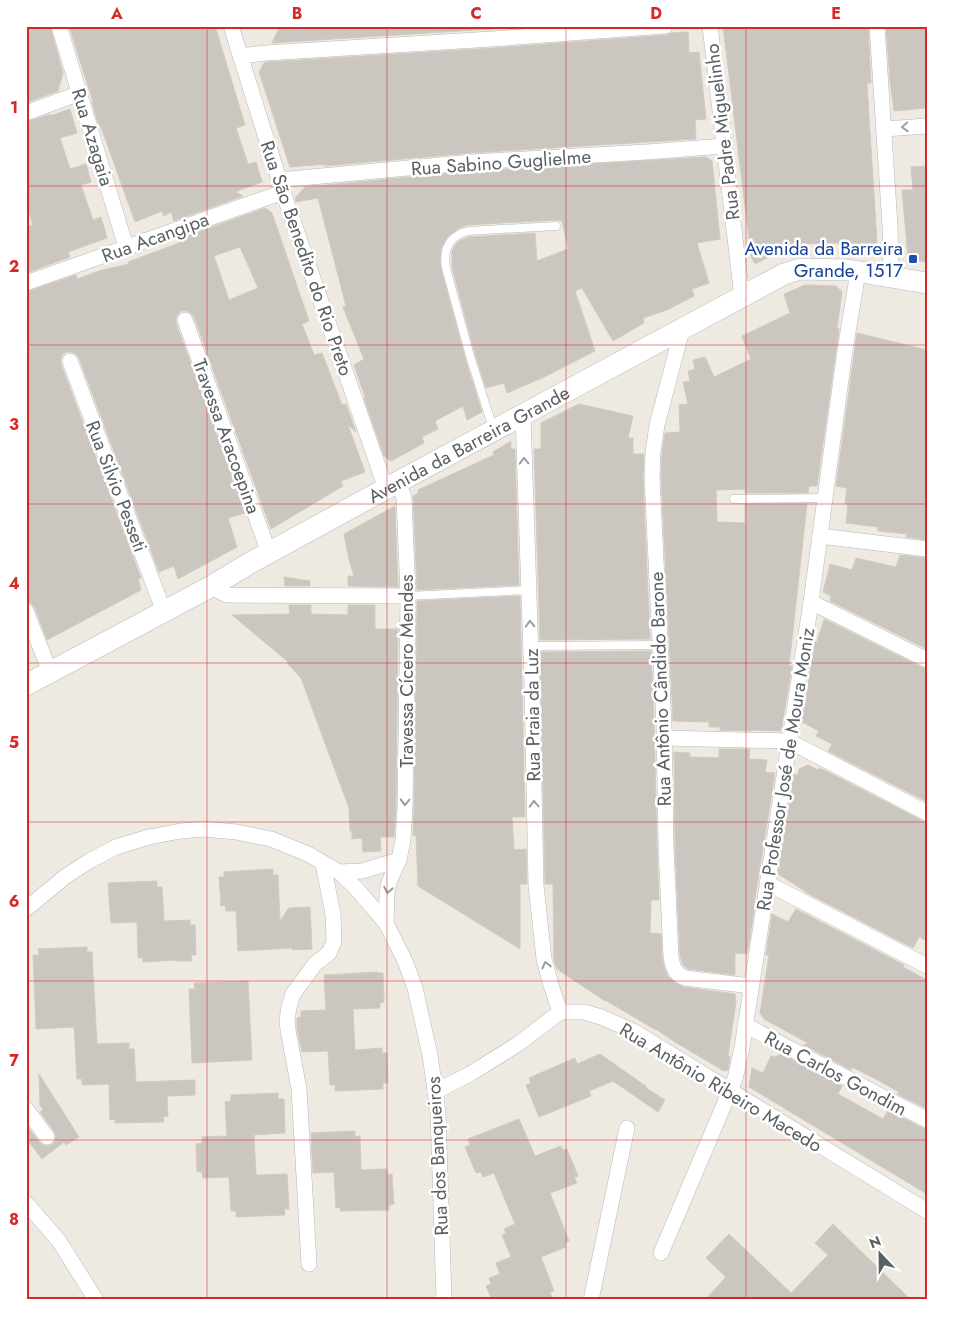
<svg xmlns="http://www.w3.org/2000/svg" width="953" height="1326" font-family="Jost,sans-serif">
<rect width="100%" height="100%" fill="#eeeae1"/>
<!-- building -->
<g fill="#cbc7c0" stroke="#d3cabf" fill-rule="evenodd">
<polygon points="26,26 50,26 63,73 58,91 26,103"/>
<polygon points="69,26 215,26 245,125 236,128 248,164 256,162 262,182 235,192 243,196 174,221 171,212 164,216 162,211 135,222 101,127 100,128 97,120 92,102 93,102"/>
<polygon points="280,26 537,26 272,43"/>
<polygon points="723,26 744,26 745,29 774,27 774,26 868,26 871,83 867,83 877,243 860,245 836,243 799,244 788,247 755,264 751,256"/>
<polygon points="886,26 927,26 927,108 894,111 890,81"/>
<polygon points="688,32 689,53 699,52 706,119 695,120 696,139 471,153 324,166 327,164 290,167 259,72 264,63 267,62 493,48 666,35 671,33"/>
<polygon points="70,109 77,133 60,138 70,169 86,164 91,182 81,185 93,220 101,217 107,238 68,252 70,257 26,273 26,227 33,225 26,202 26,122 51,114 50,116"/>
<polygon points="706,157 712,161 720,239 697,243 709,283 692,289 694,296 667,310 643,318 644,323 613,341 582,288 575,291 595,351 542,378 507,393 504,383 486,388 475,354 452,267 452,251 456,244 459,241 469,237 535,233 537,261 568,249 562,221 556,220 467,225 459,228 448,236 441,248 440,261 441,269 465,358 482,412 467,420 463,406 435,421 438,429 422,437 424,443 391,461 384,456 364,398 365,397 354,365 364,359 343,307 346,306 318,198 296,202 295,198 305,187 473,171"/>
<polygon points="927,166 927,262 912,260 908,257 902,190 913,190 911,167"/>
<path d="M265,208L272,213L309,321L302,324L314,355L322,353L342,405L346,404L356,432L348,425L365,472L341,481L343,486L271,529L194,317L191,313L187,311H181L178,314L176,318V323L245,513L228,518L237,547L178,579L174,566L159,572L79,358L76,354L72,352H66L62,355L61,359V364L141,578L138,579L141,590L47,640L35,608L31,603L26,602V292L76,275L77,279L102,270L129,264L128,262L179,243L178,239ZM240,247L258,288L229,300L214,256Z"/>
<polygon points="805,285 836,286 842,292 837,328 839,329 817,486 809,486 808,493 745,493 745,489 716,490 717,522 745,523 745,504 807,504 789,666 792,666 781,731 751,730 751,731 720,730 720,727 709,727 709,722 673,721 661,477 662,453 665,433 680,432 679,405 688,404 683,382 690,381 688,371 695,369 693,360 705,357 714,377 751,359 742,336 790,313 784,294"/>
<polygon points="857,333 927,350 927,540 906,537 907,534 878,531 878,527 846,523 848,504 845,504 847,488 836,486"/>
<polygon points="579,404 633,416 628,438 633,438 633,454 644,454 643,477 650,639 540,640 534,449 541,449 541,423"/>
<polygon points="511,441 511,449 515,449 519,585 417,590 413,496 418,493 418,490 494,455 493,452"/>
<polygon points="395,506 398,587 348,586 348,576 354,576 349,559 344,534"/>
<polygon points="900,555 927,558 927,649 830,601 831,596 823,592 830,564 852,570 856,558 896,567"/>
<polygon points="284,577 310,581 310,586 285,586"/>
<polygon points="520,596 525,817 512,817 514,850 526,849 527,884 520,884 520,949 418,886 416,835 413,836 414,807 417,601"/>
<polygon points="289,605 311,605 311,614 348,615 348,605 375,605 375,629 398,629 396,807 394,837 380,837 381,851 363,852 362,838 352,839 352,831 350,831 349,808 301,678 288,664 287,661 232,615 290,614"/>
<polygon points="824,619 923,668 927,669 927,802 828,751 832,744 816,736 819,731 802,722 815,641 817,642"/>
<polygon points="651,651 654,720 657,847 659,900 651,900 650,933 661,934 662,957 664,967 667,975 674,982 684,987 735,994 736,1002 728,1055 730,1057 728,1070 724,1071 675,1042 656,1029 656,1030 605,1000 605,1001 557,969 554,961 553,884 545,884 540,652"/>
<polygon points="719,749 750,749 749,759 767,760 765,772 775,773 754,905 755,905 747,954 735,953 735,975 688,969 683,965 680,956 675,847 674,752 690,753 690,757 719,758"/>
<polygon points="808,765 818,770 820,768 923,821 927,822 927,941 919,937 913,948 805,892 805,891 778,874 794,774 798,775 799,769"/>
<polygon points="273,869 273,875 278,875 280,921 289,908 310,907 312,949 292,950 292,948 238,951 236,911 226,911 225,905 221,906 219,877 224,877 224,872"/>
<polygon points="157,881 157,887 162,887 164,921 190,920 190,925 195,925 196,955 191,955 192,961 176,961 176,960 143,962 143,958 138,958 137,922 111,923 108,883"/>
<polygon points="796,909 904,965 903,967 927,980 927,1109 897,1094 899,1092 876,1079 852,1067 851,1070 804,1045 808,1043 764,1019 760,1013 769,955 766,955 772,914 788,922"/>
<polygon points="87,947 87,952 92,952 97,1044 129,1043 129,1049 134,1049 136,1082 195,1080 195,1095 167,1096 168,1116 163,1117 164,1122 115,1123 115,1119 110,1120 109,1084 82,1085 82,1079 77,1079 74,1027 36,1029 33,955 39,955 38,949"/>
<polygon points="377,972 377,973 383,973 384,1002 380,1003 380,1008 353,1009 355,1050 382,1048 382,1053 387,1053 388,1083 383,1083 383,1089 335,1091 335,1085 330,1085 328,1051 302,1052 297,1029 297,1018 301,1017 301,1011 326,1010 324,975"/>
<polygon points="248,981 252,1060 192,1063 189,989 195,989 194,983"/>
<polygon points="600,1054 647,1087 646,1088 665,1100 658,1112 613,1081 589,1091 591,1096 539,1117 526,1085 531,1083 529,1078 575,1058 577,1064"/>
<polygon points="781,1054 842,1086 838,1094 883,1119 888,1110 923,1128 927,1129 927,1194 749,1087 752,1068 763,1073 771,1056 775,1057"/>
<polygon points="39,1074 79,1137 66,1145 64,1142 42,1159 26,1138 26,1125 40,1143 44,1146 49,1146 53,1144 55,1141 56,1136 54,1131 40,1112 43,1110 40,1105"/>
<polygon points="278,1093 278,1099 284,1099 285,1133 254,1135 256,1175 287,1174 289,1209 284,1209 285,1215 236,1217 236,1211 231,1211 229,1177 203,1178 202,1172 197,1172 196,1144 202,1143 202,1137 227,1136 225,1102 231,1101 231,1095"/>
<polygon points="519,1119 535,1156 561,1146 563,1150 567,1149 578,1176 574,1177 577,1183 550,1193 569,1241 565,1243 566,1247 541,1257 554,1291 550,1292 553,1300 492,1300 486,1286 491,1284 489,1278 500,1274 496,1263 511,1257 502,1235 506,1233 504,1229 515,1224 494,1173 483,1177 481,1172 476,1173 465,1147 470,1145 468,1139"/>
<polygon points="355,1131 355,1137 360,1136 361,1170 387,1169 388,1175 392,1174 394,1204 389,1205 389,1210 340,1211 340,1207 336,1208 334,1172 313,1173 311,1133"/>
<polygon points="833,1224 911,1300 705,1300 726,1277 706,1258 729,1234 791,1293 828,1255 815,1243"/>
</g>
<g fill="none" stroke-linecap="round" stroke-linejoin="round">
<defs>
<g id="lane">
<path d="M493,428L470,356L446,268C443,249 449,236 468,231L556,226"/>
<polyline points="734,499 824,498"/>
<polyline points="408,596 529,590"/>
<polyline points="531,646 659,645"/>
</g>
<g id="street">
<polyline points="59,26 126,247"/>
<polyline points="231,26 283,192 386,489"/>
<polyline points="710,26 742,297"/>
<polyline points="877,26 890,226 891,276"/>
<polyline points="240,56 266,53 492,39 665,26"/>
<polyline points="26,113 80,93"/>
<polyline points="884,129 927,126"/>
<polyline points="279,180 472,162 647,152 724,146"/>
<polyline points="26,283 283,192"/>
<polyline points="185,320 269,553"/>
<path d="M682,330L657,425L653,452L652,477L664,726L666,847L671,957C673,968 675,974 685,978L751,986"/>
<polyline points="70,361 164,612"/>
<polyline points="523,415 532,686 536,885 544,959 551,985 560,1012"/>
<polyline points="820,536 927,549"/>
<polyline points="210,587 227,595 408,596"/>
<polyline points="811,602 927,660"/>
<polyline points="26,611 50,672"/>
<polyline points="664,738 789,741 927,813"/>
<polyline points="339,872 362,871 399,860"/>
<polyline points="767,883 927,966"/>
<polyline points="26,909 66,876 91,860 116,847 149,837 181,831 203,829 236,832 271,839 308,854 339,872 355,887 386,923 405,961 415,988 430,1055 438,1112 444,1300"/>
<polyline points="386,923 387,894 389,882 399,860 403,840 405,807 408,596 404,498 398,482"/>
<polyline points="745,1025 927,1120"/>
<polyline points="435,1092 470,1074 518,1044 560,1012 584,1012 601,1017 633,1031 927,1211"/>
<polyline points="26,1109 47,1137"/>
<polyline points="26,1203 59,1241 96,1300"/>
<polyline points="661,1253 735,1079 742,1048 811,602 845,350 858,272"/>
<polyline points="309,1264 299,1089 288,1030 287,1020 289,1007 293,994 315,964 329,953 334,942 333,914 323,864"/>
<polyline points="591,1300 627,1128"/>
</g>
<g id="secondary">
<path id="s1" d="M26,685L210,587L250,563L398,482L784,274L800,269L848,270L927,283"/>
</g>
</defs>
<!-- lane casing -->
<use href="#lane" stroke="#b4b9bd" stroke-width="9"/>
<!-- street casing -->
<use href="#street" stroke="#b4b9bd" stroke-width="16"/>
<!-- secondary casing -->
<use href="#secondary" stroke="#b5babf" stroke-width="22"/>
<!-- lane -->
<use href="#lane" stroke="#fff" stroke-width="8"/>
<!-- street -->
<use href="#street" stroke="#fff" stroke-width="15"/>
<!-- secondary -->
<use href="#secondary" stroke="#fff" stroke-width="21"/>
</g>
<!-- one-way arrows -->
<defs><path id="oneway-chevron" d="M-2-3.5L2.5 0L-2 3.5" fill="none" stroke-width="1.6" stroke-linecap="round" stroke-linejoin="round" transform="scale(1.25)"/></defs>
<g stroke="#9c9fa1">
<use href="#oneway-chevron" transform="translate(905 127) rotate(176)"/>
<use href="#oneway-chevron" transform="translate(524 461) rotate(-92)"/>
<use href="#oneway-chevron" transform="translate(530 624) rotate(-92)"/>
<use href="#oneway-chevron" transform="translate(405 802) rotate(91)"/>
<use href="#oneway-chevron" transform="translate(534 804) rotate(-91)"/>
<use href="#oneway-chevron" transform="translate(388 890) rotate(100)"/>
<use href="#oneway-chevron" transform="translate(546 965) rotate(-104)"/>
</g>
<!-- grid -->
<path fill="none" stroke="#d62828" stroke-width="1" stroke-opacity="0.55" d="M207,26V1300M387,26V1300M566,26V1300M746,26V1300M26,186H927M26,345H927M26,504H927M26,663H927M26,822H927M26,981H927M26,1140H927"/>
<!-- markers -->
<rect fill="#1a4fb4" stroke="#fff" stroke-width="2" x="908" y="254" width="10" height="10" rx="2.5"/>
<g text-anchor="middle" stroke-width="5" stroke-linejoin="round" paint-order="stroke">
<!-- street labels -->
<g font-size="19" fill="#5a5f63" stroke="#fff">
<text transform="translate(722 132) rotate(-97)" y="7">Rua Padre Miguelinho</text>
<text transform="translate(93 137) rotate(73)" y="7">Rua Azagaia</text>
<text transform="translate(501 162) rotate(-4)" y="7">Rua Sabino Guglielme</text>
<text transform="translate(155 237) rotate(-20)" y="7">Rua Acangipa</text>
<text transform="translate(307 258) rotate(71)" y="7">Rua São Benedito do Rio Preto</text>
<text transform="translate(227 436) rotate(70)" y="7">Travessa Aracoepina</text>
<text dy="7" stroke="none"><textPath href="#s1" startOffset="504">Avenida da Barreira Grande</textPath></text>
<text transform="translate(117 486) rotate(69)" y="7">Rua Silvio Pesseti</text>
<text transform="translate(406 671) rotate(-90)" y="7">Travessa Cícero Mendes</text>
<text transform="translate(660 689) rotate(-92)" y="7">Rua Antônio Cândido Barone</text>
<text transform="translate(532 715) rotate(-91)" y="7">Rua Praia da Luz</text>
<text transform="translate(785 769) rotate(-81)" y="7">Rua Professor José de Moura Moniz</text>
<text transform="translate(836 1073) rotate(28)" y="7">Rua Carlos Gondim</text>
<text transform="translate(721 1087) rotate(31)" y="7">Rua Antônio Ribeiro Macedo</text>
<text transform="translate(437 1156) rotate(-93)" y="7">Rua dos Banqueiros</text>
</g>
<!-- transit labels -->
<g font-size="19" fill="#164399" stroke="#fff" text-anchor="end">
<text x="903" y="255">Avenida da Barreira<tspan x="903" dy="22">Grande, 1517</tspan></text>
</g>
</g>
<!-- border -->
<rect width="953" height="1326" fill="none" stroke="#ffffff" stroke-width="55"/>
<!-- north arrow -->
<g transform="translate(880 1254) rotate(338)" stroke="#ffffff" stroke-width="4" paint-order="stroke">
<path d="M0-4L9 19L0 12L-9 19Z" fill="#5a5f63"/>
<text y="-8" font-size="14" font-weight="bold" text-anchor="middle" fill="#5a5f63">N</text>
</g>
<rect x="28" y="28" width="898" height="1270" fill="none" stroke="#d62828" stroke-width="2"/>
<g font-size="16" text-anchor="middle" font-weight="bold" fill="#d62828">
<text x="117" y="19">A</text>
<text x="297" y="19">B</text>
<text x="476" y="19">C</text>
<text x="656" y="19">D</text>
<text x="836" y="19">E</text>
<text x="14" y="113">1</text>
<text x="14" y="272">2</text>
<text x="14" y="430">3</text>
<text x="14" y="589">4</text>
<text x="14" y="748">5</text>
<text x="14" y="907">6</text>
<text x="14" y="1066">7</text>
<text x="14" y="1225">8</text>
</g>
</svg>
